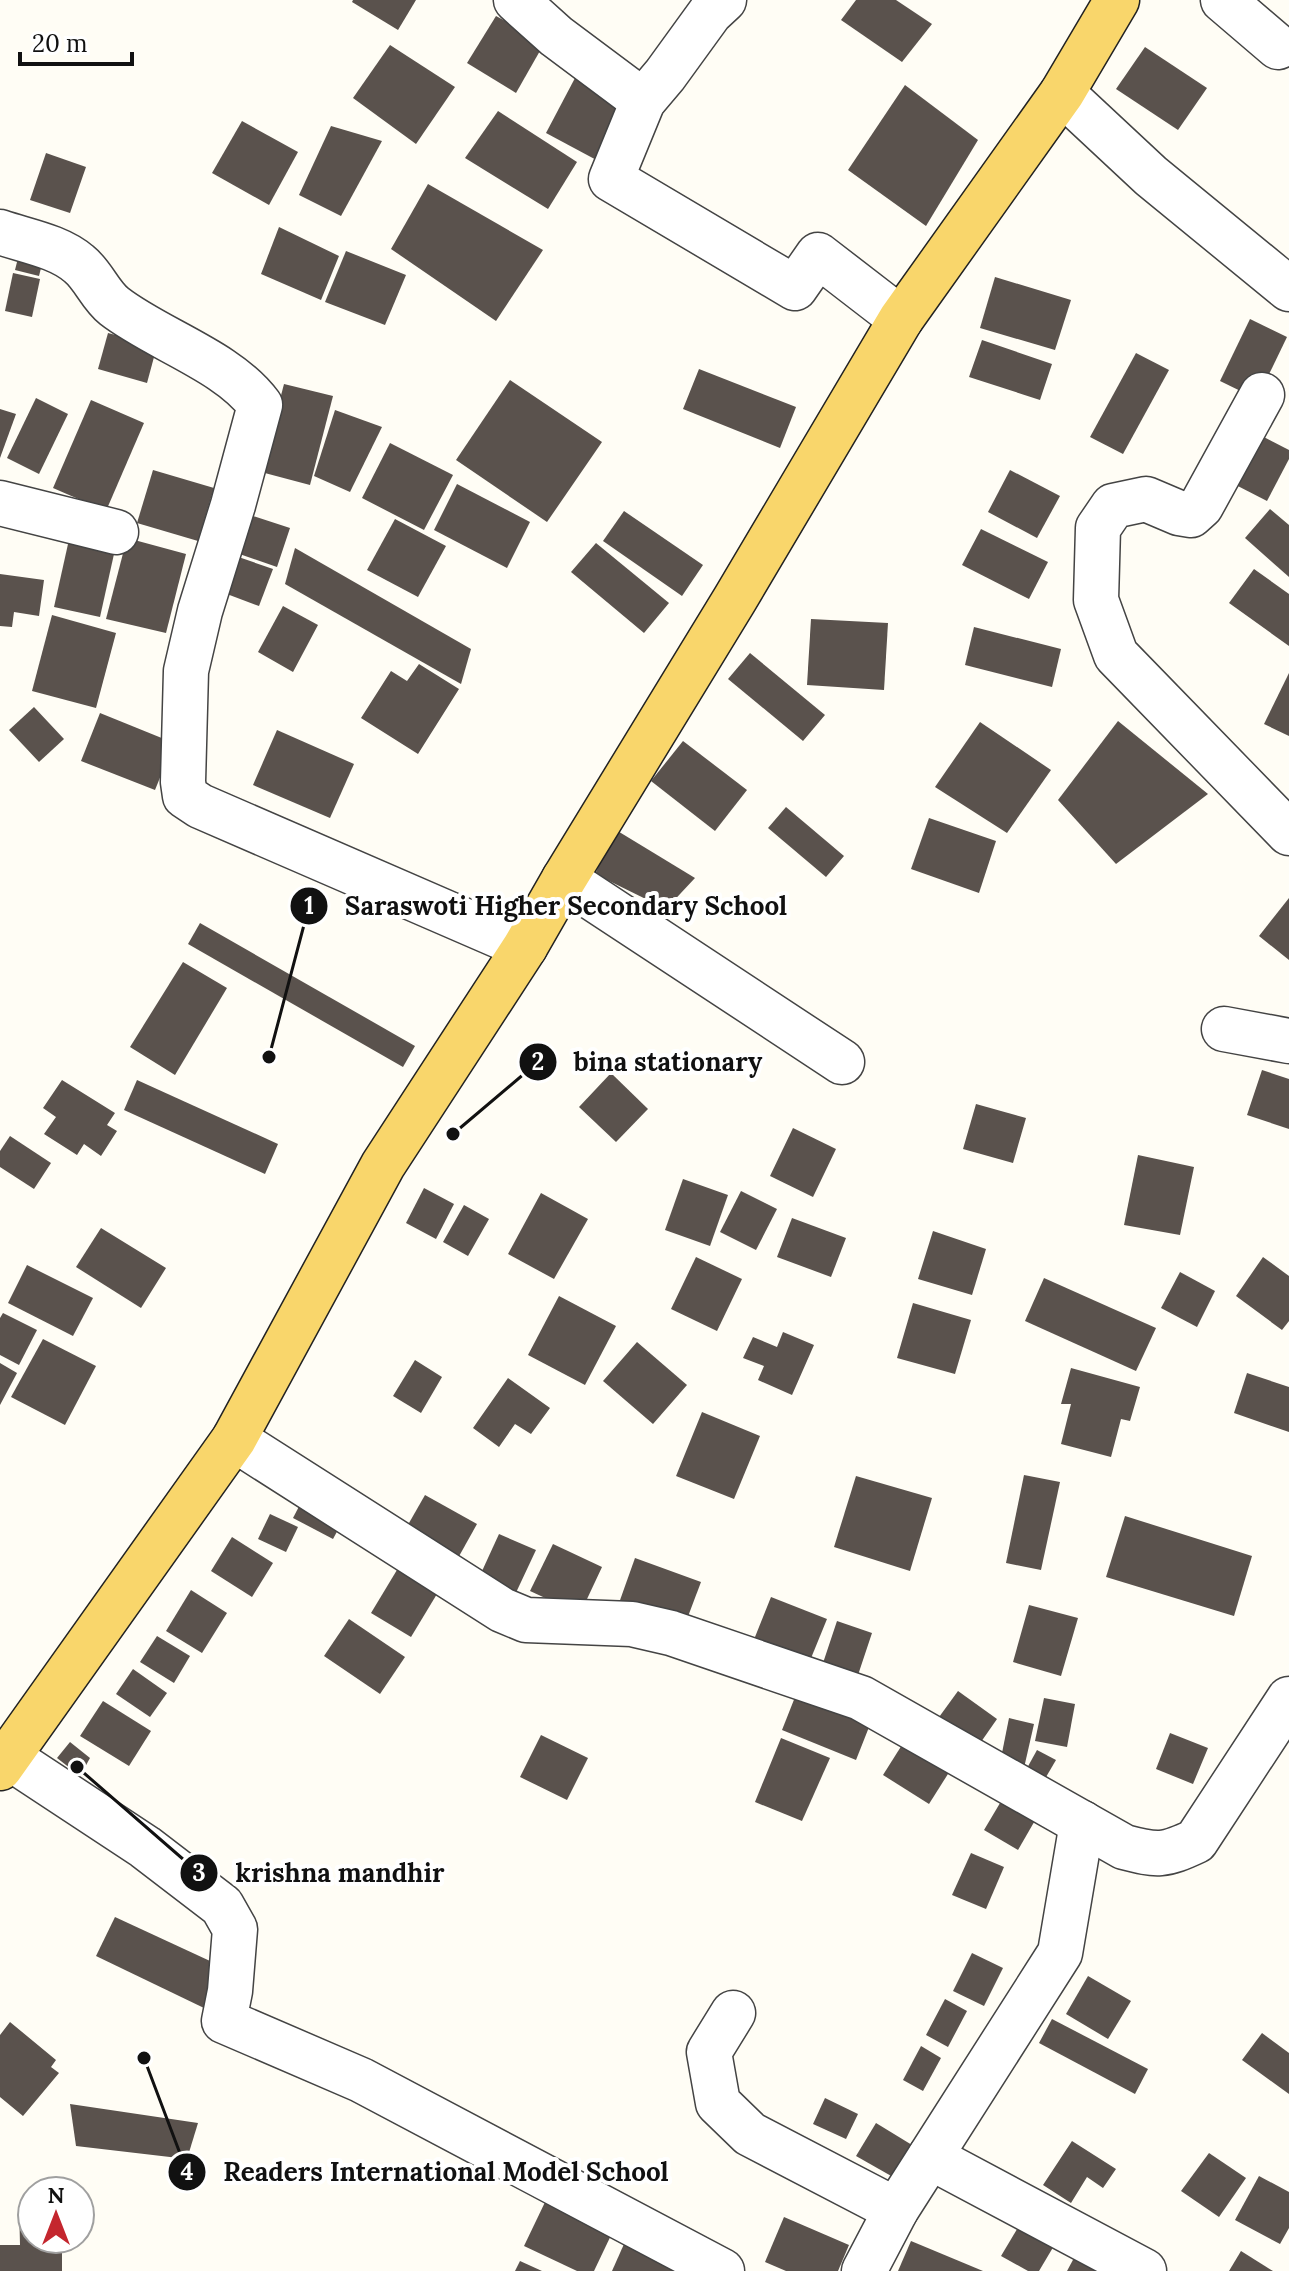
<svg xmlns="http://www.w3.org/2000/svg" width="1289" height="2271" font-family="Lora,serif">
<rect width="100%" height="100%" fill="#fffdf5"/>
<!-- building -->
<g fill="#5a524d">
<polygon points="353,0 416,0 398,30 352,2"/>
<polygon points="856,0 896,0 932,24 902,62 841,20"/>
<polygon points="496,16 545,42 516,93 467,63"/>
<polygon points="390,45 455,87 416,144 353,98"/>
<polygon points="1145,47 1207,88 1178,130 1116,89"/>
<polygon points="575,78 632,108 602,163 546,133"/>
<polygon points="905,85 978,140 926,226 848,170"/>
<polygon points="498,111 577,162 548,209 465,158"/>
<polygon points="242,121 298,152 269,205 212,173"/>
<polygon points="331,126 382,141 341,216 299,195"/>
<polygon points="46,153 86,167 70,213 30,200"/>
<polygon points="428,184 543,250 496,321 391,249"/>
<polygon points="279,227 339,256 321,300 261,274"/>
<polygon points="20,250 44,256 39,276 15,270"/>
<polygon points="346,251 406,275 385,325 325,302"/>
<polygon points="13,273 40,279 32,317 5,311"/>
<polygon points="995,277 1071,300 1055,350 980,328"/>
<polygon points="1250,319 1287,337 1257,399 1220,381"/>
<polygon points="108,333 157,346 147,383 98,369"/>
<polygon points="982,340 1052,364 1040,400 969,377"/>
<polygon points="1136,353 1169,370 1123,454 1090,437"/>
<polygon points="699,369 796,407 780,448 683,409"/>
<polygon points="510,380 602,442 547,522 456,460"/>
<polygon points="284,384 333,396 310,485 261,472"/>
<polygon points="36,398 68,414 39,474 7,458"/>
<polygon points="91,400 144,423 106,511 53,488"/>
<polygon points="0,409 16,414 0,458"/>
<polygon points="335,410 382,427 350,492 314,476"/>
<polygon points="1256,433 1289,450 1289,459 1267,501 1230,482"/>
<polygon points="390,443 453,475 424,530 362,498"/>
<polygon points="153,470 214,488 198,541 137,523"/>
<polygon points="1010,470 1060,496 1037,538 988,512"/>
<polygon points="457,484 530,522 507,568 434,530"/>
<polygon points="1270,509 1289,525 1289,577 1245,538"/>
<polygon points="238,511 290,528 277,567 225,549"/>
<polygon points="624,511 703,565 682,596 603,541"/>
<polygon points="395,519 446,546 418,597 367,570"/>
<polygon points="981,529 1048,562 1029,599 962,565"/>
<polygon points="70,535 116,545 100,617 54,607"/>
<polygon points="127,538 186,554 166,633 106,619"/>
<polygon points="596,543 669,603 644,633 571,572"/>
<polygon points="295,548 471,649 461,684 285,584"/>
<polygon points="224,552 273,569 259,606 211,588"/>
<polygon points="1254,569 1289,594 1289,646 1229,603"/>
<polygon points="0,574 44,580 39,616 14,612 12,627 0,626"/>
<polygon points="283,606 318,625 293,672 258,652"/>
<polygon points="52,615 116,633 96,708 32,691"/>
<polygon points="811,619 888,623 884,690 807,685"/>
<polygon points="974,627 1061,649 1052,687 965,665"/>
<polygon points="750,653 825,715 803,741 728,679"/>
<polygon points="419,664 459,689 418,754 361,718 391,671 407,681"/>
<polygon points="1289,673 1289,736 1264,724"/>
<polygon points="34,707 64,739 39,762 9,730"/>
<polygon points="100,713 174,743 155,790 81,761"/>
<polygon points="1118,721 1208,794 1116,864 1058,800"/>
<polygon points="980,722 1051,770 1007,833 935,787"/>
<polygon points="277,730 354,764 330,818 253,785"/>
<polygon points="683,741 747,790 715,831 651,781"/>
<polygon points="786,807 844,856 826,877 768,828"/>
<polygon points="929,818 996,841 979,893 911,869"/>
<polygon points="616,830 695,878 666,909 595,874"/>
<polygon points="1289,898 1289,960 1259,936"/>
<polygon points="200,923 415,1046 403,1067 188,944"/>
<polygon points="183,962 227,988 175,1075 130,1047"/>
<polygon points="1262,1070 1289,1079 1289,1129 1247,1115"/>
<polygon points="611,1073 648,1109 616,1142 579,1107"/>
<polygon points="62,1080 115,1113 107,1125 117,1131 101,1156 84,1144 77,1155 44,1134 56,1117 43,1108"/>
<polygon points="137,1080 278,1144 265,1174 124,1110"/>
<polygon points="976,1104 1026,1118 1013,1163 963,1149"/>
<polygon points="793,1128 836,1149 813,1197 770,1176"/>
<polygon points="10,1136 51,1163 34,1189 0,1167 0,1151"/>
<polygon points="1138,1155 1194,1167 1180,1235 1124,1225"/>
<polygon points="683,1179 728,1195 710,1246 665,1230"/>
<polygon points="424,1188 454,1204 436,1239 406,1223"/>
<polygon points="741,1191 777,1209 756,1250 720,1232"/>
<polygon points="541,1193 588,1219 554,1279 508,1254"/>
<polygon points="464,1205 489,1219 468,1256 443,1242"/>
<polygon points="792,1218 846,1238 831,1277 777,1257"/>
<polygon points="101,1228 166,1268 141,1308 76,1267"/>
<polygon points="933,1231 986,1249 972,1295 918,1279"/>
<polygon points="696,1257 742,1279 717,1331 671,1309"/>
<polygon points="1263,1257 1289,1276 1289,1321 1282,1330 1236,1296"/>
<polygon points="27,1265 93,1298 73,1336 8,1303"/>
<polygon points="1180,1272 1215,1291 1197,1327 1161,1308"/>
<polygon points="1044,1278 1156,1328 1136,1371 1025,1321"/>
<polygon points="559,1296 616,1326 585,1385 528,1355"/>
<polygon points="913,1303 971,1320 955,1374 897,1358"/>
<polygon points="3,1313 37,1330 19,1365 0,1355 0,1318"/>
<polygon points="783,1332 814,1345 792,1395 758,1380 764,1366 743,1358 753,1337 777,1347"/>
<polygon points="43,1339 96,1366 65,1425 11,1397"/>
<polygon points="637,1342 687,1385 653,1424 603,1381"/>
<polygon points="415,1360 442,1377 421,1413 393,1396"/>
<polygon points="0,1363 17,1373 0,1405"/>
<polygon points="1071,1368 1140,1387 1130,1421 1121,1419 1111,1457 1061,1444 1071,1404 1061,1404"/>
<polygon points="1247,1373 1289,1387 1289,1432 1234,1413"/>
<polygon points="508,1378 550,1408 531,1434 515,1424 499,1447 473,1428"/>
<polygon points="702,1412 760,1436 734,1499 676,1476"/>
<polygon points="1024,1475 1060,1482 1041,1570 1006,1563"/>
<polygon points="856,1476 932,1498 910,1571 834,1547"/>
<polygon points="306,1493 346,1515 333,1539 293,1518"/>
<polygon points="425,1495 477,1524 453,1567 401,1537"/>
<polygon points="270,1514 298,1527 286,1552 258,1539"/>
<polygon points="1125,1516 1252,1556 1234,1616 1106,1577"/>
<polygon points="499,1534 536,1550 513,1599 477,1582"/>
<polygon points="232,1537 273,1563 252,1597 211,1571"/>
<polygon points="553,1544 602,1567 580,1614 530,1591"/>
<polygon points="635,1558 701,1582 684,1627 619,1603"/>
<polygon points="403,1560 443,1584 411,1637 371,1613"/>
<polygon points="191,1590 227,1613 202,1653 166,1631"/>
<polygon points="771,1597 827,1619 807,1668 751,1647"/>
<polygon points="1029,1605 1078,1618 1061,1676 1013,1662"/>
<polygon points="349,1619 405,1657 380,1694 324,1656"/>
<polygon points="837,1621 872,1633 856,1681 821,1669"/>
<polygon points="157,1636 190,1656 174,1683 140,1662"/>
<polygon points="133,1669 167,1693 150,1717 116,1694"/>
<polygon points="799,1687 873,1717 856,1760 782,1730"/>
<polygon points="958,1691 997,1719 974,1752 934,1724"/>
<polygon points="1044,1698 1075,1704 1067,1747 1035,1741"/>
<polygon points="103,1701 151,1731 129,1766 80,1736"/>
<polygon points="1009,1718 1034,1724 1024,1768 1000,1763"/>
<polygon points="1170,1733 1208,1748 1193,1784 1156,1769"/>
<polygon points="541,1735 588,1758 567,1800 520,1777"/>
<polygon points="907,1737 953,1766 929,1804 883,1775"/>
<polygon points="781,1738 830,1758 802,1821 755,1802"/>
<polygon points="70,1742 90,1758 80,1776 57,1758"/>
<polygon points="1037,1750 1056,1760 1039,1789 1021,1779"/>
<polygon points="1003,1798 1037,1817 1018,1850 984,1830"/>
<polygon points="971,1853 1004,1867 986,1909 952,1895"/>
<polygon points="115,1917 223,1967 204,2008 96,1956"/>
<polygon points="972,1953 1003,1968 984,2006 953,1991"/>
<polygon points="1088,1976 1131,2001 1108,2039 1066,2014"/>
<polygon points="945,1999 967,2011 948,2047 926,2035"/>
<polygon points="1052,2019 1148,2069 1135,2094 1039,2043"/>
<polygon points="10,2022 56,2060 51,2067 59,2073 23,2116 0,2097 0,2035"/>
<polygon points="1262,2033 1289,2053 1289,2094 1242,2060"/>
<polygon points="921,2046 941,2058 923,2091 903,2080"/>
<polygon points="825,2098 858,2114 846,2139 813,2124"/>
<polygon points="70,2104 198,2123 187,2159 76,2146"/>
<polygon points="876,2123 912,2145 893,2177 856,2156"/>
<polygon points="1072,2141 1116,2169 1103,2188 1087,2177 1071,2203 1043,2185"/>
<polygon points="1209,2153 1246,2178 1219,2217 1181,2191"/>
<polygon points="1259,2176 1289,2192 1289,2228 1280,2244 1235,2220"/>
<polygon points="547,2198 614,2229 594,2271 577,2271 524,2246"/>
<polygon points="19,2204 32,2204 32,2239 62,2239 62,2271 0,2271 0,2245 20,2245"/>
<polygon points="1026,2214 1061,2234 1039,2271 1028,2271 1001,2256"/>
<polygon points="784,2217 849,2245 838,2271 786,2271 765,2262"/>
<polygon points="628,2235 682,2271 612,2271"/>
<polygon points="911,2241 983,2271 898,2271"/>
<polygon points="1082,2243 1103,2271 1067,2271"/>
<polygon points="1241,2251 1273,2271 1229,2271"/>
<polygon points="520,2261 542,2271 515,2271"/>
</g>
<g fill="none" stroke-linecap="round" stroke-linejoin="round">
<defs>
<g id="minor">
<polyline points="516,0 556,36 643,101"/>
<polyline points="724,0 710,13 665,75 643,101 611,179 795,288 818,255 901,319"/>
<polyline points="1223,0 1278,47"/>
<polyline points="1062,93 1151,176 1289,289"/>
<path d="M0,232C26,241 58,246 79,264C93,275 100,295 114,306C156,339 228,361 260,405L233,505L200,611L186,671L183,782L185,796L200,806L525,947"/>
<polyline points="1262,395 1201,506 1191,515 1179,513 1146,499 1113,506 1098,528 1096,600 1116,655 1289,833"/>
<polyline points="0,503 116,532"/>
<polyline points="564,879 842,1062"/>
<polyline points="1224,1029 1289,1041"/>
<path d="M234,1439L502,1610L526,1620L632,1624L671,1633L861,1698L1124,1847C1158,1856 1164,1856 1196,1841L1289,1699"/>
<polyline points="7,1756 145,1847 222,1906 235,1929 230,1991 224,2021 361,2080 722,2271"/>
<polyline points="733,2013 709,2052 718,2103 750,2134 896,2210"/>
<polyline points="930,2157 1144,2271"/>
<polyline points="864,2271 896,2210 1060,1953 1082,1823"/>
</g>
<polyline id="major" points="0,1768 234,1439 383,1165 525,947 564,879 735,599 901,319 1062,93 1117,0"/>
</defs>
<!-- minor casing -->
<use href="#minor" stroke="#444" stroke-width="47"/>
<!-- major casing -->
<use href="#major" stroke="#222" stroke-width="47"/>
<!-- minor -->
<use href="#minor" stroke="#fff" stroke-width="44"/>
<!-- major -->
<use href="#major" stroke="#f9d66b" stroke-width="44"/>
</g>
<!-- callouts -->
<path fill="none" stroke="#111" stroke-width="3" d="M269 1057L309 906M453 1134L538 1062M77 1767L199 1873M144 2058L187 2172"/>
<g fill="#111" stroke="#fff" stroke-width="3">
<circle cx="269" cy="1057" r="8"/>
<circle cx="453" cy="1134" r="8"/>
<circle cx="77" cy="1767" r="8"/>
<circle cx="144" cy="2058" r="8"/>
<circle cx="309" cy="906" r="20"/>
<circle cx="538" cy="1062" r="20"/>
<circle cx="199" cy="1873" r="20"/>
<circle cx="187" cy="2172" r="20"/>
</g>
<g font-size="24" text-anchor="middle" font-weight="bold" fill="#fff">
<text x="309" y="914">1</text>
<text x="538" y="1070">2</text>
<text x="199" y="1881">3</text>
<text x="187" y="2180">4</text>
</g>
<g font-size="26" text-anchor="middle" font-weight="bold" fill="#111" stroke="#fff" stroke-width="8" stroke-linejoin="round" paint-order="stroke">
<text x="566" y="915">Saraswoti Higher Secondary School</text>
<text x="668" y="1071">bina stationary</text>
<text x="340" y="1882">krishna mandhir</text>
<text x="446" y="2181">Readers International Model School</text>
</g>
<!-- north arrow -->
<g transform="translate(56 2215)"><circle r="38" fill="#ffffff" stroke="#a0a0a0" stroke-width="2"/>
<path d="M0-6L14 30L0 20L-14 30Z" fill="#c4262e"/>
<text y="-12" font-size="22" font-weight="bold" text-anchor="middle" fill="#111111">N</text>
</g>
<!-- scale -->
<path d="M20 52v12h112v-12" fill="none" stroke="#111111" stroke-width="4"/>
<text x="32" y="52" font-size="24" fill="#111111" stroke="#ffffff" stroke-width="6" paint-order="stroke">20 m</text>
</svg>
